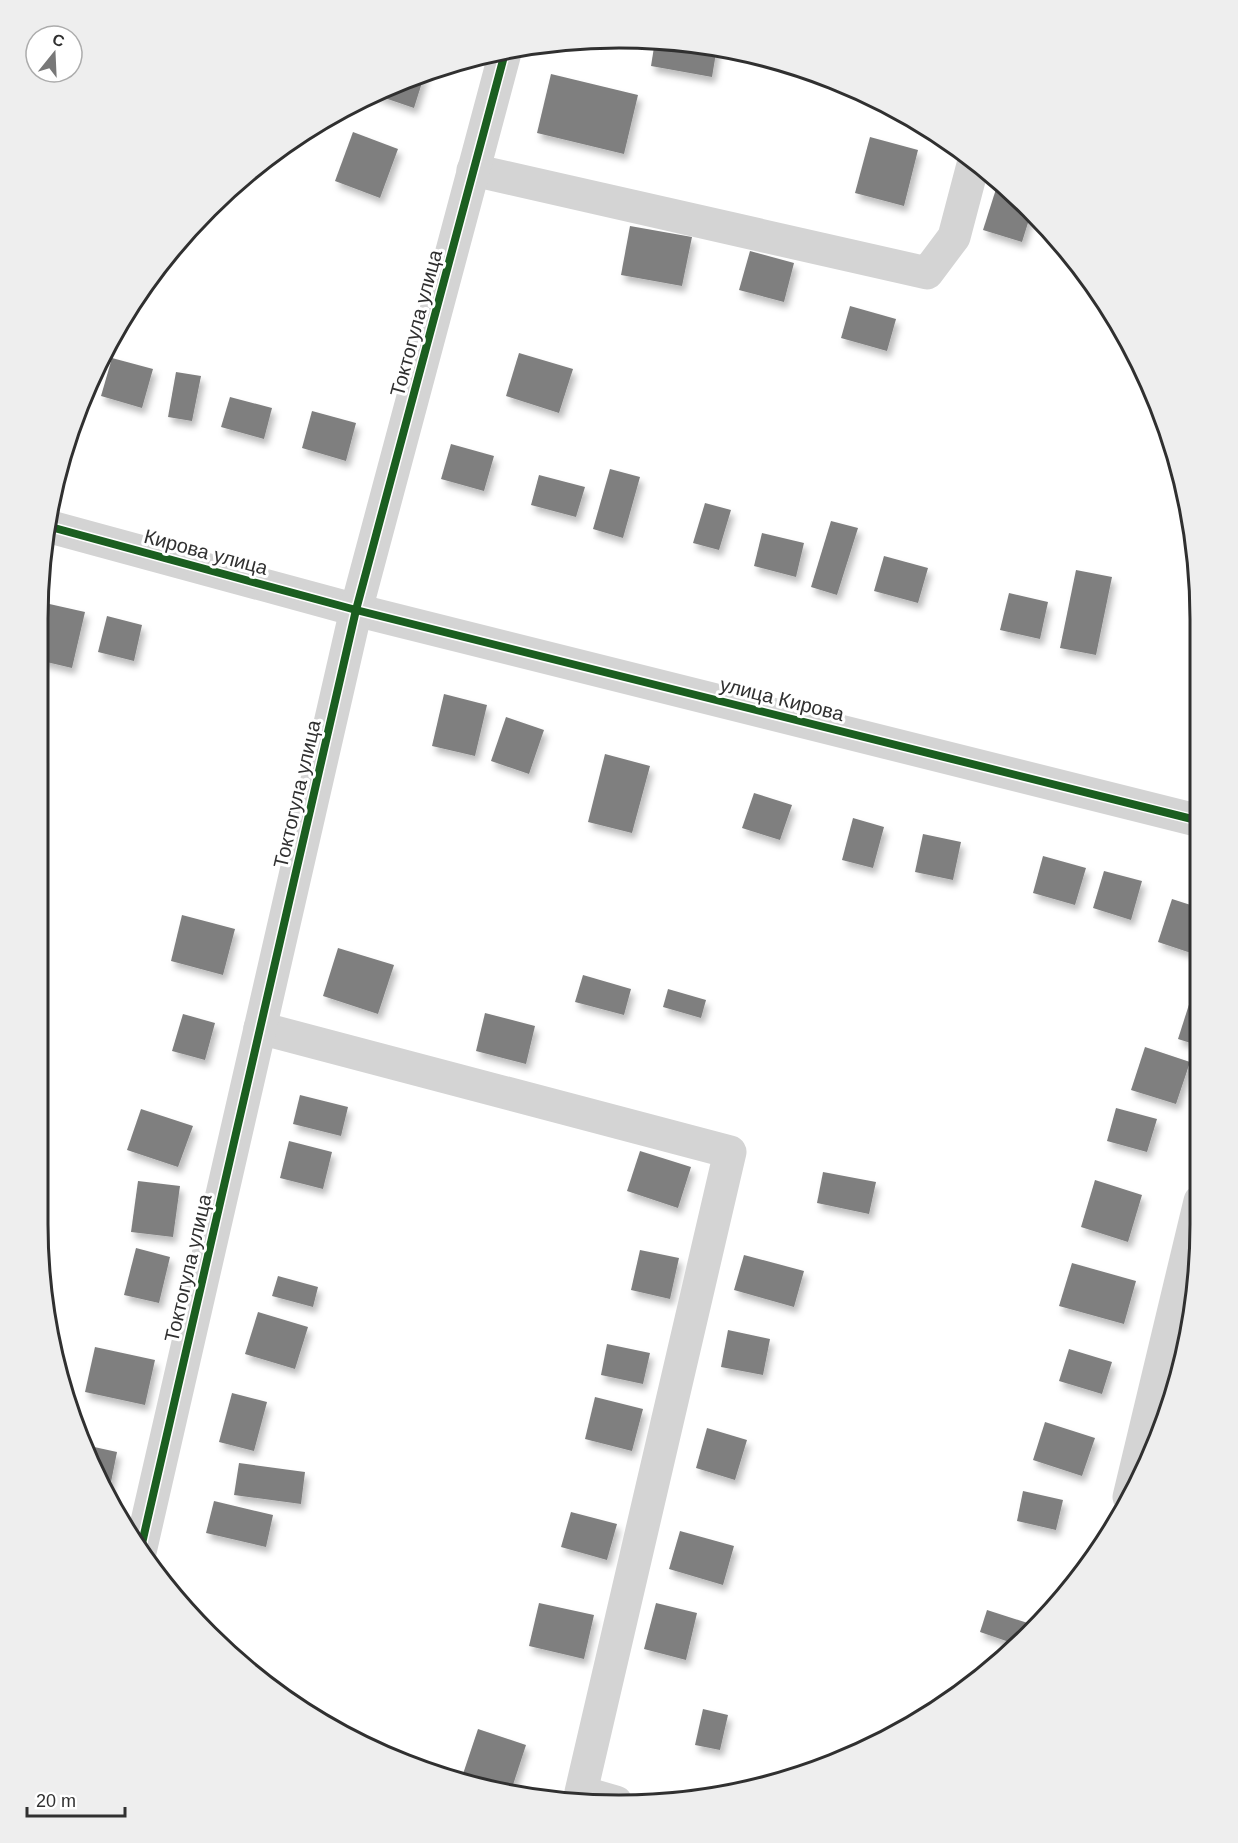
<svg xmlns="http://www.w3.org/2000/svg" width="1238" height="1843" font-family="Helvetica,sans-serif">
<defs>
<filter id="shadow"><feDropShadow dx="3.5" dy="6" stdDeviation="3" flood-color="#0004"/></filter>
</defs>
<rect width="100%" height="100%" fill="#fff"/>
<!-- building -->
<g fill="#7f7f7f" filter="url(#shadow)">
<polygon points="655,41 717,47 712,77 651,66"/>
<polygon points="425,73 414,108 373,94 396,82"/>
<polygon points="551,74 638,95 624,154 537,133"/>
<polygon points="353,132 398,149 380,198 335,181"/>
<polygon points="870,137 918,150 904,206 855,193"/>
<polygon points="996,189 1013,194 1032,210 1022,242 983,230"/>
<polygon points="630,226 692,237 682,286 621,275"/>
<polygon points="750,251 794,263 784,302 739,290"/>
<polygon points="850,306 896,319 887,351 841,338"/>
<polygon points="519,353 573,369 559,413 506,396"/>
<polygon points="112,358 153,369 142,408 101,396"/>
<polygon points="176,372 201,376 192,421 168,417"/>
<polygon points="230,397 272,408 264,439 221,427"/>
<polygon points="312,411 356,423 346,461 302,448"/>
<polygon points="451,444 494,456 484,491 441,479"/>
<polygon points="610,469 640,477 623,538 593,529"/>
<polygon points="539,475 585,487 576,517 531,505"/>
<polygon points="705,503 731,510 719,550 693,543"/>
<polygon points="831,521 858,528 837,595 811,587"/>
<polygon points="762,533 804,543 796,577 754,566"/>
<polygon points="884,556 928,568 918,603 874,591"/>
<polygon points="1076,570 1112,577 1096,655 1060,648"/>
<polygon points="1009,593 1048,602 1040,639 1000,630"/>
<polygon points="45,603 85,612 72,668 38,660 38,634"/>
<polygon points="107,616 142,625 134,661 98,652"/>
<polygon points="444,694 487,705 475,756 432,746"/>
<polygon points="506,717 544,730 529,774 491,761"/>
<polygon points="605,754 650,766 632,833 588,822"/>
<polygon points="754,793 792,805 780,840 742,828"/>
<polygon points="853,818 884,827 873,868 842,860"/>
<polygon points="923,834 961,842 953,880 915,872"/>
<polygon points="1043,856 1086,868 1075,905 1033,893"/>
<polygon points="1104,871 1142,881 1131,920 1093,908"/>
<polygon points="1172,899 1200,908 1200,923 1191,953 1158,942"/>
<polygon points="182,915 235,929 223,975 171,961"/>
<polygon points="338,948 394,965 378,1014 323,996"/>
<polygon points="583,975 631,989 624,1015 575,1002"/>
<polygon points="668,989 706,1000 701,1018 663,1007"/>
<polygon points="1193,992 1200,994 1200,1046 1178,1039"/>
<polygon points="485,1013 535,1026 526,1064 476,1051"/>
<polygon points="183,1014 215,1023 205,1060 172,1051"/>
<polygon points="1145,1047 1190,1062 1176,1104 1131,1090"/>
<polygon points="300,1095 348,1107 341,1136 293,1124"/>
<polygon points="1116,1108 1157,1119 1147,1152 1107,1141"/>
<polygon points="141,1109 193,1126 178,1167 127,1150"/>
<polygon points="289,1141 332,1152 323,1189 280,1178"/>
<polygon points="640,1151 691,1167 678,1208 627,1191"/>
<polygon points="823,1172 876,1182 869,1214 817,1203"/>
<polygon points="1095,1180 1142,1195 1128,1242 1081,1227"/>
<polygon points="138,1181 180,1186 173,1237 131,1232"/>
<polygon points="136,1248 170,1257 159,1303 124,1295"/>
<polygon points="640,1250 679,1258 670,1299 631,1290"/>
<polygon points="744,1255 804,1271 794,1307 734,1290"/>
<polygon points="1072,1263 1136,1281 1124,1324 1059,1306"/>
<polygon points="278,1276 318,1287 313,1307 272,1296"/>
<polygon points="258,1312 308,1327 295,1369 245,1354"/>
<polygon points="728,1330 770,1339 763,1375 721,1367"/>
<polygon points="607,1344 650,1353 643,1384 601,1375"/>
<polygon points="95,1347 155,1360 145,1405 85,1392"/>
<polygon points="1069,1349 1112,1362 1102,1394 1059,1381"/>
<polygon points="232,1393 267,1402 254,1451 219,1442"/>
<polygon points="595,1397 643,1409 632,1451 585,1439"/>
<polygon points="1045,1422 1095,1438 1082,1476 1033,1460"/>
<polygon points="707,1428 747,1440 735,1480 696,1468"/>
<polygon points="85,1445 117,1452 109,1492"/>
<polygon points="239,1463 305,1472 301,1504 234,1495"/>
<polygon points="1023,1491 1063,1500 1056,1530 1017,1521"/>
<polygon points="214,1501 273,1515 266,1547 206,1533"/>
<polygon points="571,1512 617,1524 607,1560 561,1547"/>
<polygon points="680,1531 734,1546 723,1585 669,1569"/>
<polygon points="539,1603 594,1615 584,1659 529,1646"/>
<polygon points="656,1603 697,1613 686,1660 644,1649"/>
<polygon points="987,1610 1037,1626 1030,1635 1018,1645 980,1632"/>
<polygon points="703,1709 728,1715 720,1750 695,1745"/>
<polygon points="478,1729 526,1745 512,1788 462,1777"/>
</g>
<g fill="none" stroke-linecap="round" stroke-linejoin="round">
<!-- minor -->
<g stroke="#d4d4d4" stroke-width="33">
<polyline points="473,170 927,273 954,237 974,161"/>
<polyline points="47,526 356,610 1200,821"/>
<polyline points="260,1028 730,1152 581,1792 616,1802"/>
<polyline points="1129,1497 1200,1201"/>
<polyline points="140,1552 356,610 506,49"/>
</g>
<defs>
<g id="cycleway">
<polyline points="47,526 356,610 1200,821"/>
<polyline points="140,1552 356,610 506,49"/>
</g>
</defs>
<!-- cycleway casing -->
<use href="#cycleway" stroke="#fff" stroke-width="11"/>
<!-- cycleway -->
<use href="#cycleway" stroke="#1b5e20" stroke-width="8"/>
</g>
<g text-anchor="middle" stroke-width="6" stroke-linejoin="round" paint-order="stroke">
<!-- street labels -->
<g font-size="20" fill="#303030" stroke="#fff">
<text transform="translate(416 323) rotate(-75)" y="7">Токтогула улица</text>
<text transform="translate(206 552) rotate(15)" y="7">Кирова улица</text>
<text transform="translate(782 699) rotate(14)" y="7">улица Кирова</text>
<text transform="translate(297 794) rotate(-77)" y="7">Токтогула улица</text>
<text transform="translate(188 1268) rotate(-77)" y="7">Токтогула улица</text>
</g>
</g>
<!-- crop -->
<path d="M0 0H1238V1843H0ZM619 48H619A571 571 0 0 1 1190 619V1224A571 571 0 0 1 619 1795H619A571 571 0 0 1 48 1224V619A571 571 0 0 1 619 48Z" fill="#eee" fill-rule="evenodd"/>
<path fill="none" stroke="#303030" stroke-width="3" d="M619 48H619A571 571 0 0 1 1190 619V1224A571 571 0 0 1 619 1795H619A571 571 0 0 1 48 1224V619A571 571 0 0 1 619 48Z"/>
<!-- north arrow -->
<g transform="translate(54 54) rotate(18)"><circle r="28" fill="#ffffff" stroke="#acacac" stroke-width="1.5"/>
<path d="M0-4.5L10 22L0 15L-10 22Z" fill="#787878"/>
<text y="-9" font-size="16" font-weight="bold" text-anchor="middle" fill="#303030">С</text>
</g>
<!-- scale -->
<path d="M27 1807v9h98v-9" fill="none" stroke="#303030" stroke-width="3"/>
<text x="36" y="1807" font-size="18" fill="#303030" stroke="#ffffff" stroke-width="4.5" paint-order="stroke">20 m</text>
</svg>
